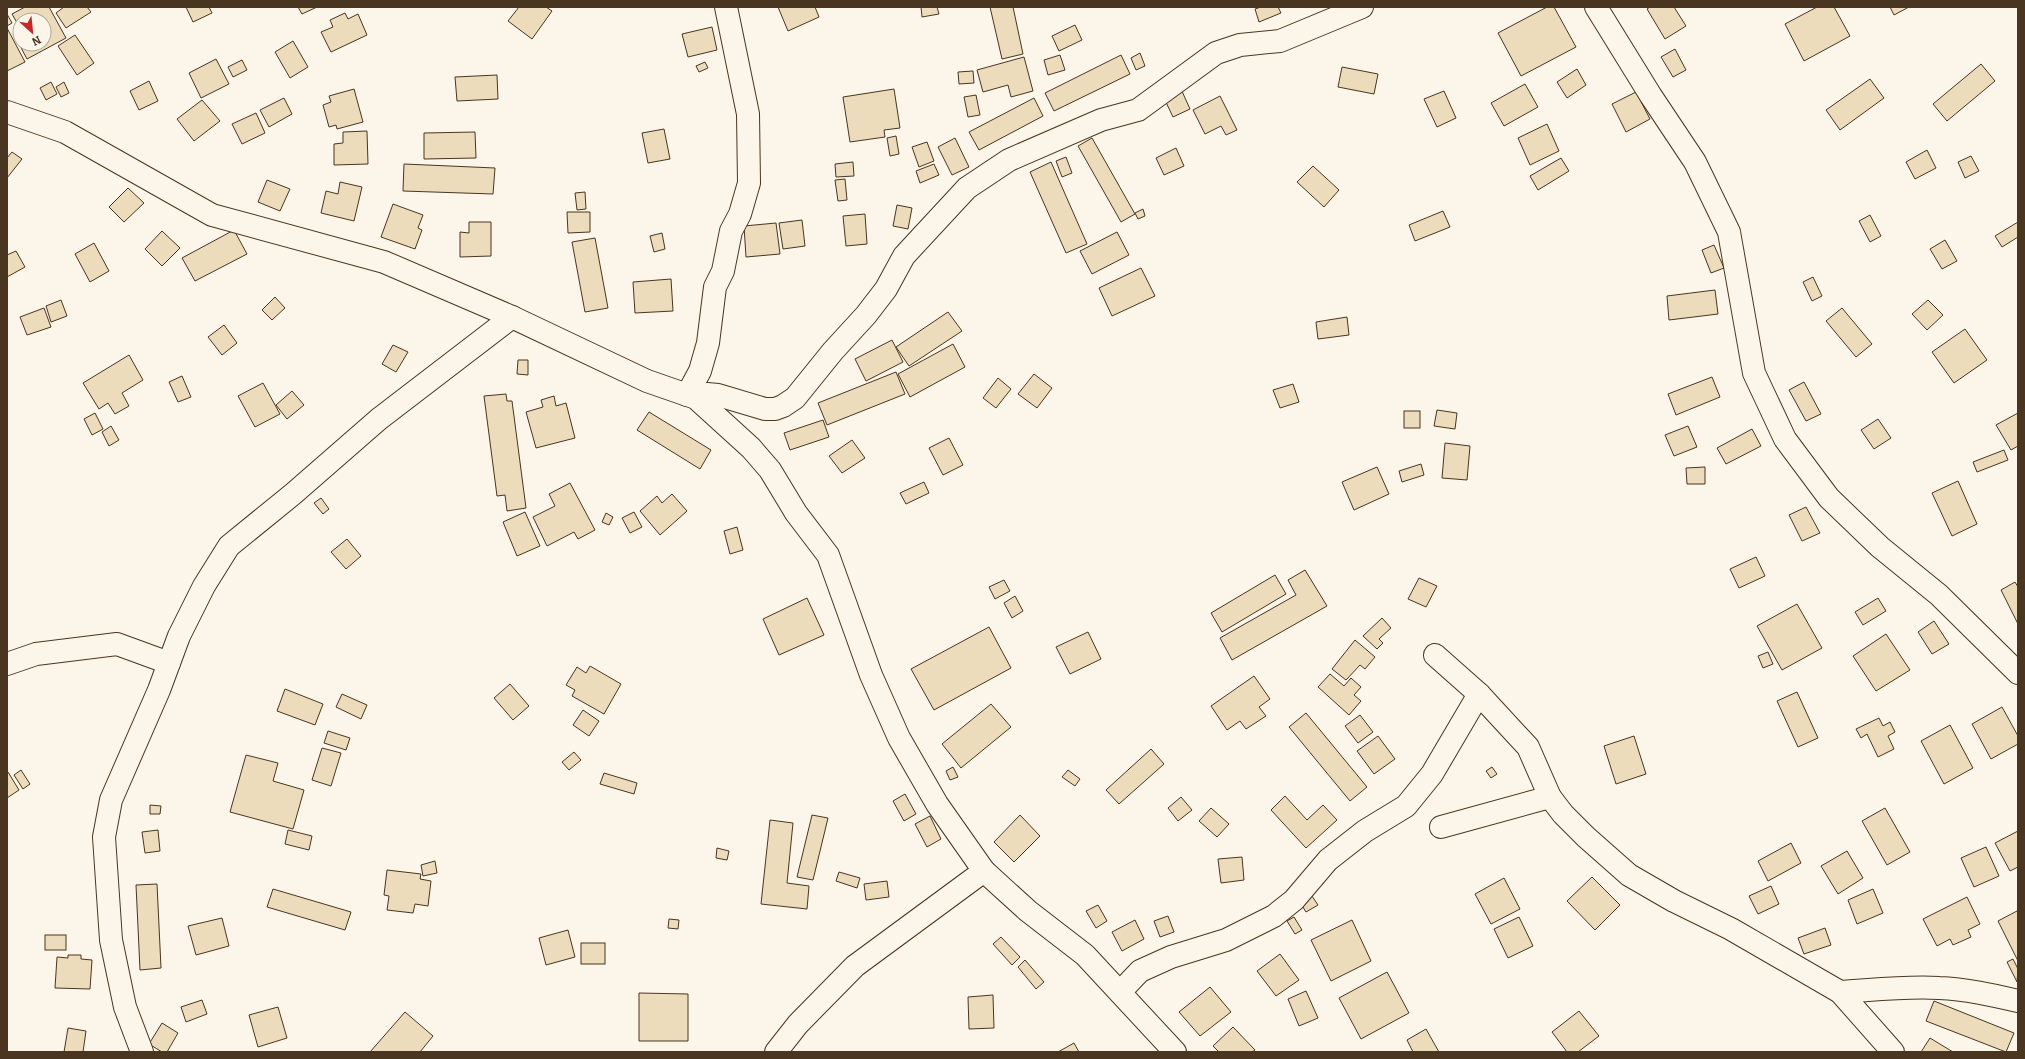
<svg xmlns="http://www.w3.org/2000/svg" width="2025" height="1059" font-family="Bitter,serif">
<rect width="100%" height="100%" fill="#fbf6e9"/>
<!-- building -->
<g fill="#ecdcbc" stroke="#4a3520">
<polygon points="25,7 49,7 66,38 27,59 18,42 20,41 20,44 44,44 44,20 20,20 20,28 12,14"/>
<polygon points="64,7 87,7 91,12 66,28 56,13"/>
<polygon points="186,7 209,7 212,13 193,22"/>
<polygon points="298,7 317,7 302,14"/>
<polygon points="519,7 546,7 552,11 532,39 508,21"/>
<polygon points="778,7 815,7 819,17 788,31"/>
<polygon points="921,7 937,7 939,14 922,17"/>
<polygon points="990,7 1013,7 1023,54 1002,59"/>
<polygon points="1261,7 1278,7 1281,13 1259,22 1255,9"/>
<polygon points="1547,7 1554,7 1576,47 1521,76 1498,33"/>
<polygon points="1650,7 1674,7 1686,26 1665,39 1647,9"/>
<polygon points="1817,7 1834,7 1850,36 1804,61 1785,24"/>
<polygon points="1890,7 1909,7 1894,15"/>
<polygon points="345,13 348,19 358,14 367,35 331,52 321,32 333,27 330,20"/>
<polygon points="7,14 12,23 7,26"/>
<polygon points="1075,25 1082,40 1059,51 1052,36"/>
<polygon points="712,27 717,50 688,57 682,34"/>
<polygon points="7,28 25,62 7,71"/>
<polygon points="75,35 94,63 77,75 58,46"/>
<polygon points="293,41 308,67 290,78 275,52"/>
<polygon points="1675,49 1686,70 1673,77 1661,57"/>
<polygon points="1140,53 1145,66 1136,70 1131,58"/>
<polygon points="1060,55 1065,70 1048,75 1044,60"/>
<polygon points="1121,55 1130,74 1054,111 1045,93"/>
<polygon points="1024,57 1033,91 1011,97 1008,85 983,92 977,70"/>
<polygon points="216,59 229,84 201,98 189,73"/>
<polygon points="242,60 247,70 233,77 228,67"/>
<polygon points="705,62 708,68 699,72 696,66"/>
<polygon points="1981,64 1995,81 1947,121 1933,104"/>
<polygon points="1342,67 1378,74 1374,94 1338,87"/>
<polygon points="1577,69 1586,85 1567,98 1557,82"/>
<polygon points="973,71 974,83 959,84 958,72"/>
<polygon points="497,75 498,99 457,101 455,77"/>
<polygon points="1870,79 1884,98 1840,130 1826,110"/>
<polygon points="149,81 158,101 139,110 130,91"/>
<polygon points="51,82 57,94 46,100 40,88"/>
<polygon points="64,82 69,93 61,97 56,87"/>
<polygon points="1525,84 1538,107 1504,126 1491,103"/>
<polygon points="354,89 363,122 337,129 336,125 329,127 323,105 331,102 329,96"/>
<polygon points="894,89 900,128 884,130 885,137 850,142 843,97"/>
<polygon points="1181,89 1190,109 1173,117 1163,96"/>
<polygon points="1444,91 1456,118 1437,127 1424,99"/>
<polygon points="1636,92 1650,119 1626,132 1612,104"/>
<polygon points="976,95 980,115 968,117 964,97"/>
<polygon points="1220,96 1237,130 1226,135 1221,126 1205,134 1193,110"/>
<polygon points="284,98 292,114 269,127 260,110"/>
<polygon points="1034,98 1043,116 979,150 969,132"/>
<polygon points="202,100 220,121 194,141 177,119"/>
<polygon points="256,113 265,133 242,144 232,124"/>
<polygon points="1547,124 1559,151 1530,165 1518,138"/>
<polygon points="664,129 670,159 648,163 642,133"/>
<polygon points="367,131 368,164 334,165 334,144 343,143 343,132"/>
<polygon points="475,132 476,158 424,159 424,133"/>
<polygon points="896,136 899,154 890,156 887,138"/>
<polygon points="955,138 969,167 952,175 938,147"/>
<polygon points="1092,138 1135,214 1121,222 1078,146"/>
<polygon points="927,142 934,161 919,167 912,147"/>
<polygon points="1176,148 1184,166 1164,175 1156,158"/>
<polygon points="1927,150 1936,168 1915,179 1906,162"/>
<polygon points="12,152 22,159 7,178 7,158"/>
<polygon points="1971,156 1979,171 1965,178 1958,162"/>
<polygon points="1066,157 1072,173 1062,177 1056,161"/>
<polygon points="1561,158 1569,171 1538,190 1530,176"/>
<polygon points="853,162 854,176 836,177 835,164"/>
<polygon points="1051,162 1087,244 1066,253 1030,172"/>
<polygon points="404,164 495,168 493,194 403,191"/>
<polygon points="934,164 939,175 920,183 916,171"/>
<polygon points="1313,166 1339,190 1324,207 1297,182"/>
<polygon points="845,179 847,200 838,201 835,180"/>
<polygon points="267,180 290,189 280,211 258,202"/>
<polygon points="340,182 362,187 354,221 321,213 326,191 338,194"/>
<polygon points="128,188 144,203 124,222 109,207"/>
<polygon points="585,192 586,209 577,210 575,193"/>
<polygon points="393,204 423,215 418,228 422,230 415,249 381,237"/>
<polygon points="897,205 912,208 908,229 893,226"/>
<polygon points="1143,209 1145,216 1138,219 1135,213"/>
<polygon points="1443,211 1450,227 1415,241 1409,225"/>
<polygon points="567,212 590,212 590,232 568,233"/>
<polygon points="865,214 867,244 846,246 843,216"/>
<polygon points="1870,215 1881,236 1870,242 1859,221"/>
<polygon points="802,220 805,246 783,249 779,223"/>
<polygon points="469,222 491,222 491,256 460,257 460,232 469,233"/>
<polygon points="2018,222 2018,237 2002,247 1995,236"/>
<polygon points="776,223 780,254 746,257 744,226"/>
<polygon points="234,230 247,254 195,281 182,258"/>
<polygon points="162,231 180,248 162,266 145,249"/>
<polygon points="1117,232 1129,255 1092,274 1080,251"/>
<polygon points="662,233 665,249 654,252 650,236"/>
<polygon points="595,238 608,308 585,312 572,242"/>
<polygon points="1945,240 1957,261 1942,269 1930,249"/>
<polygon points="94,243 109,271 90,282 75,254"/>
<polygon points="1714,245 1724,268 1711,273 1702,250"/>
<polygon points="16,251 25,267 7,277 7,255"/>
<polygon points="1141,268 1155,296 1112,316 1099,288"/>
<polygon points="1813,277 1822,296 1812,301 1803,282"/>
<polygon points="671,279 673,311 635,313 633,282"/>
<polygon points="1715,290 1718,314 1669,320 1667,296"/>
<polygon points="275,297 285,308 272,320 262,310"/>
<polygon points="61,300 67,316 51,322 46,306"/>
<polygon points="1928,300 1943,315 1927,330 1912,314"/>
<polygon points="44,308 51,327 27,335 20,317"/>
<polygon points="1842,308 1872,344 1856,357 1826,321"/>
<polygon points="948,312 962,331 909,366 896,347"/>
<polygon points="1347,317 1349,335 1318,339 1316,322"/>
<polygon points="224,325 237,343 222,355 208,337"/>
<polygon points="1965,329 1987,360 1954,383 1932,352"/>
<polygon points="892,340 903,362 866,381 855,359"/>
<polygon points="953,344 965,367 910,397 898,374"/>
<polygon points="393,345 408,352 396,372 382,364"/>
<polygon points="129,355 143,380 122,393 129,406 115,414 108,403 99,409 83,383"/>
<polygon points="518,360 528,360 528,375 517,374"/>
<polygon points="896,372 905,394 827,425 818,403"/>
<polygon points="1034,374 1052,388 1037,408 1018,394"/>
<polygon points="182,376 191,397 178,402 169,382"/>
<polygon points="1712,377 1720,397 1676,415 1668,394"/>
<polygon points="998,378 1011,389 996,408 983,398"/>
<polygon points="1804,382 1821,414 1806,421 1789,390"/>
<polygon points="263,383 280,414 255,427 238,396"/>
<polygon points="1293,384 1299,402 1280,408 1273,390"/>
<polygon points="292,391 304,405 287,419 276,405"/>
<polygon points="506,394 507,401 512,401 526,508 507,511 505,495 497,496 484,396"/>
<polygon points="554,396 556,406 566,403 575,438 536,448 526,412 543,407 541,400"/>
<polygon points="1437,410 1457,413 1455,429 1434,426"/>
<rect x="1404" y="411" width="16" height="17"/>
<polygon points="649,412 711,450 700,469 637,430"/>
<polygon points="95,413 103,429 92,435 84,419"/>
<polygon points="2018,413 2018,446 2011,450 1996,425"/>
<polygon points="1878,419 1891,438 1874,449 1861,430"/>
<polygon points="823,420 829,437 790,450 784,433"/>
<polygon points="111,426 119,440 109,446 102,432"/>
<polygon points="1688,426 1697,447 1674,456 1665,435"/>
<polygon points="1752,429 1761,446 1726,464 1717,448"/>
<polygon points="949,438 963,465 943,475 929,448"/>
<polygon points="852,440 865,458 842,473 829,456"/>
<polygon points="1445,443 1470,446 1467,480 1442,478"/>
<polygon points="2004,450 2008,460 1977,472 1973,462"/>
<polygon points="1421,464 1424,475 1402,482 1399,471"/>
<polygon points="1377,467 1389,494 1354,510 1342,482"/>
<polygon points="1705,467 1705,484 1687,484 1686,468"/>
<polygon points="1958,481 1977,524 1952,536 1932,493"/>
<polygon points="924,482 929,493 906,504 900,493"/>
<polygon points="570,483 595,530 578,539 574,532 547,546 533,517 555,506 549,494"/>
<polygon points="672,494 687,511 660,535 640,511 657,496 662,503"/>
<polygon points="321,498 329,509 323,514 314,503"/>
<polygon points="1806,507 1820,533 1802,541 1789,515"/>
<polygon points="525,512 540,546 517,556 503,522"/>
<polygon points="634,512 642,527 630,533 622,518"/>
<polygon points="606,513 613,517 609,525 602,522"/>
<polygon points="737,527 743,550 730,554 724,531"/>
<polygon points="347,539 361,556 346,569 331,552"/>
<polygon points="1756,557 1765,576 1739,588 1730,569"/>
<polygon points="1305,570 1327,606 1232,660 1220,638 1296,595 1288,580"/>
<polygon points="1275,575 1286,594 1222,632 1211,613"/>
<polygon points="1419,578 1437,586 1426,607 1408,599"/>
<polygon points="1004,580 1010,591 995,599 989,587"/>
<polygon points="2015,582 2018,587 2018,624 2001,590"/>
<polygon points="1015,596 1023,611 1012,618 1004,603"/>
<polygon points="807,598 824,635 779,655 763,619"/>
<polygon points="1878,598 1886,611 1863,625 1855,612"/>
<polygon points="1797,604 1822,648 1782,670 1757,626"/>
<polygon points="1382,618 1391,628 1379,639 1383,643 1377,649 1363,636"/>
<polygon points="1934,621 1949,644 1932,654 1918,632"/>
<polygon points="989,627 1011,668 934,710 911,669"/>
<polygon points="1088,632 1101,659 1070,674 1056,647"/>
<polygon points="1886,634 1910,670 1876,691 1853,656"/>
<polygon points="1355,640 1375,657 1365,669 1360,665 1346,680 1332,669"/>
<polygon points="1768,652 1773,664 1763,668 1758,656"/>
<polygon points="590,666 621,684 604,714 572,696 575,690 566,685 577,667 586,673"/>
<polygon points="1330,674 1344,686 1351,678 1361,687 1354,695 1361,701 1349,715 1318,687"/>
<polygon points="1254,676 1270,699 1259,707 1266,716 1246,729 1240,721 1227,730 1211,706"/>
<polygon points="510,684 529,706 513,720 494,698"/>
<polygon points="285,689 323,704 315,725 277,711"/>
<polygon points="1797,692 1818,738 1798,747 1777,701"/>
<polygon points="342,694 367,705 361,719 336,707"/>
<polygon points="991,704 1011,727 961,768 942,744"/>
<polygon points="2002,707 2018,736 2018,744 1991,759 1972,724"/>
<polygon points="583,710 599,721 589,736 573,725"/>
<polygon points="1306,713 1367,787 1350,801 1289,727"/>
<polygon points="1360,715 1373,732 1358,743 1345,726"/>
<polygon points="1879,718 1883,726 1890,722 1895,732 1888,736 1894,749 1878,757 1867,734 1861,738 1856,729"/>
<polygon points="1950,725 1973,768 1944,784 1921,741"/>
<polygon points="328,731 350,738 346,750 324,743"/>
<polygon points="1378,736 1395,759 1374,774 1357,751"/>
<polygon points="1634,736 1646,774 1616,784 1604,746"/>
<polygon points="322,748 341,753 331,786 312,780"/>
<polygon points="1151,749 1164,764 1119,804 1106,790"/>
<polygon points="574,752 581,760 569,770 562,762"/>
<polygon points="246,755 278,763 273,781 304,790 293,829 230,812"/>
<polygon points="953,767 958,777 950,780 946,771"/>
<polygon points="1492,767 1497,774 1491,778 1486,771"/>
<polygon points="21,770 30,784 23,789 14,775"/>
<polygon points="1068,770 1080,779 1075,786 1062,777"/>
<polygon points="8,772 19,790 7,798 7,773"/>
<polygon points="604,773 637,783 634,794 600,784"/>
<polygon points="905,794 916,814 904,821 893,801"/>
<polygon points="1285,796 1307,820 1323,805 1337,820 1306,848 1271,810"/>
<polygon points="1181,797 1192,810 1178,821 1168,808"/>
<polygon points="150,805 161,806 160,814 150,814"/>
<polygon points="1211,808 1229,824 1217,837 1199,821"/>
<polygon points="1885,808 1910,852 1887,865 1862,821"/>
<polygon points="812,815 828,818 813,880 797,877"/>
<polygon points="1020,815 1040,836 1014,862 994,842"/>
<polygon points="930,816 941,839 927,847 915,824"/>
<polygon points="770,820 793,823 787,883 809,886 807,909 761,904"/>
<polygon points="158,830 160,851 145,853 142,832"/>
<polygon points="288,830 312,836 309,850 285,844"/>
<polygon points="2018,831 2018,867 2010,871 1995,843"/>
<polygon points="1791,843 1801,863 1768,881 1758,861"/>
<polygon points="1986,847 1999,876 1974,887 1961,858"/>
<polygon points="717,848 729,851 727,860 716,858"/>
<polygon points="1847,851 1863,878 1838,894 1821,866"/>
<polygon points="1242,857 1244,880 1221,883 1218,859"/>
<polygon points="435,861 437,873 423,876 421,865"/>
<polygon points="387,870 421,874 420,879 431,881 428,906 415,904 413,913 387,910 389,896 384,895"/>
<polygon points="839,872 860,878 857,888 836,881"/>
<polygon points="1592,877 1620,905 1595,930 1567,901"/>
<polygon points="1504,878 1520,909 1491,924 1475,894"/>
<polygon points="887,881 889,897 866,900 864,884"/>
<polygon points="157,884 161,968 140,970 136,885"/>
<polygon points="1771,886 1779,904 1758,914 1749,896"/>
<polygon points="273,889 351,912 345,930 267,907"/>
<polygon points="1873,889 1883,913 1857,924 1848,900"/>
<polygon points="1312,896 1318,905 1306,912 1301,904"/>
<polygon points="1967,897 1980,924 1968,930 1971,937 1953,945 1950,939 1937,946 1923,919"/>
<polygon points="1098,905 1107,921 1096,928 1086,911"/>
<polygon points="2017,911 2018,912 2018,961 1998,921"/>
<polygon points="1168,916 1174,932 1160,937 1154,921"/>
<polygon points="1294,917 1302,930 1295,934 1287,921"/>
<polygon points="1519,917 1533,946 1508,958 1494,929"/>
<polygon points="222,918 229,946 196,955 188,926"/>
<polygon points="669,919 679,920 678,929 668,928"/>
<polygon points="1135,920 1144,939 1122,951 1112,932"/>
<polygon points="1352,920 1371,961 1331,981 1311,940"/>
<polygon points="1825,928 1831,945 1804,954 1798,938"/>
<polygon points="568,930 575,957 546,965 539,938"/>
<rect x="45" y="935" width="21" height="15"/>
<polygon points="1001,937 1020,957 1012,965 993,944"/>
<rect x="581" y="943" width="24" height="21"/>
<polygon points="1280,954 1299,980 1276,996 1257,971"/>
<polygon points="68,955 81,955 81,959 92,960 90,989 55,988 57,957 68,958"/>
<polygon points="2013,959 2018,969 2017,982 2007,962"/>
<polygon points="1025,960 1044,982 1036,989 1018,967"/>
<polygon points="1387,972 1409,1013 1361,1039 1339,998"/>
<polygon points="1210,987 1231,1012 1200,1036 1179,1012"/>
<polygon points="1306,991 1318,1018 1299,1026 1288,999"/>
<polygon points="639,993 688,994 688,1041 639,1041"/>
<polygon points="993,995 994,1028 969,1029 968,997"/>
<polygon points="202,1000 207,1014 186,1022 181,1007"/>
<polygon points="1934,1001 2014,1033 2006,1052 1926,1021"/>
<polygon points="278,1007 287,1038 258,1047 249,1015"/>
<polygon points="1579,1011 1599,1036 1578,1052 1567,1052 1552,1032"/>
<polygon points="405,1012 433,1036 420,1052 370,1052"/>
<polygon points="162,1023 178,1033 167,1052 162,1052 149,1044"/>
<polygon points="1233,1027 1255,1050 1252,1052 1219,1052 1213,1046"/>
<polygon points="68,1028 86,1031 83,1052 64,1052"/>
<polygon points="1426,1029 1439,1052 1413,1052 1407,1040"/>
<polygon points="1930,1038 1953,1052 1921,1052"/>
<polygon points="1074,1043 1079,1052 1058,1052"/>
</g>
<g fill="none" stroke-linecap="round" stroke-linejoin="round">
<defs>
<g id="street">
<polyline points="1596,7 1651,96 1695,162 1729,232 1754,373 1785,439 1829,498 1880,547 1939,595 2018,673"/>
<polyline points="687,395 700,371 708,343 715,287 723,271 731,231 740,214 749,183 748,114 726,7"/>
<polyline points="696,398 707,394 718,395 765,409 775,409 783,406 795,398 833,351 866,315 886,289 904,256 967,188 1009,160 1101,120 1138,110 1216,53 1240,45 1280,41 1362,7"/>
<polyline points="1435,655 1479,694 1528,747 1550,797 1563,814 1586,837 1629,875 1674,901 1731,929 1840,992 1893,1052"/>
<polyline points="7,664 36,654 117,644 169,663"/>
<polyline points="1441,827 1550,797"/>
<polyline points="1120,992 1140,971 1171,957 1226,940 1274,916 1294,900 1328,860 1365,831 1406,806 1432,774 1479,694"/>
<path d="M1840,992C1873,990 1906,986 1939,988C1966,989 1992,995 2018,1001"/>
<polyline points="142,1052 125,1007 111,940 104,837 111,800 159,690 179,636 204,586 229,546 293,494 379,419 512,317"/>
<polyline points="776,1052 798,1024 855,966 984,871"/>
</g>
<polyline id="secondary" points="7,112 65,132 212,215 384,262 512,317 647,381 696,398 751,448 770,470 796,513 828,555 871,675 899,738 937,804 984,871 1028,911 1085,955 1175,1052"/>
</defs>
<!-- street casing -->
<use href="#street" stroke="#4a3520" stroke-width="24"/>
<!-- secondary casing -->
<use href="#secondary" stroke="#4a3520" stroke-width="24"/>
<!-- street -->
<use href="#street" stroke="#fbf6e9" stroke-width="22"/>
<!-- secondary -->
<use href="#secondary" stroke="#fbf6e9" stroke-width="22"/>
</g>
<!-- border -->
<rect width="2025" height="1059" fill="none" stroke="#4a3520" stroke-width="16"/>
<!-- north arrow -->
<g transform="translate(32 32) rotate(153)"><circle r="19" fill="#fbf6e9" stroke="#b4a999"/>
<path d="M0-3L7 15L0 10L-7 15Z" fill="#c62828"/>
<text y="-6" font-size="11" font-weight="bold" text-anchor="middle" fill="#4a3520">N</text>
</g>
</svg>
